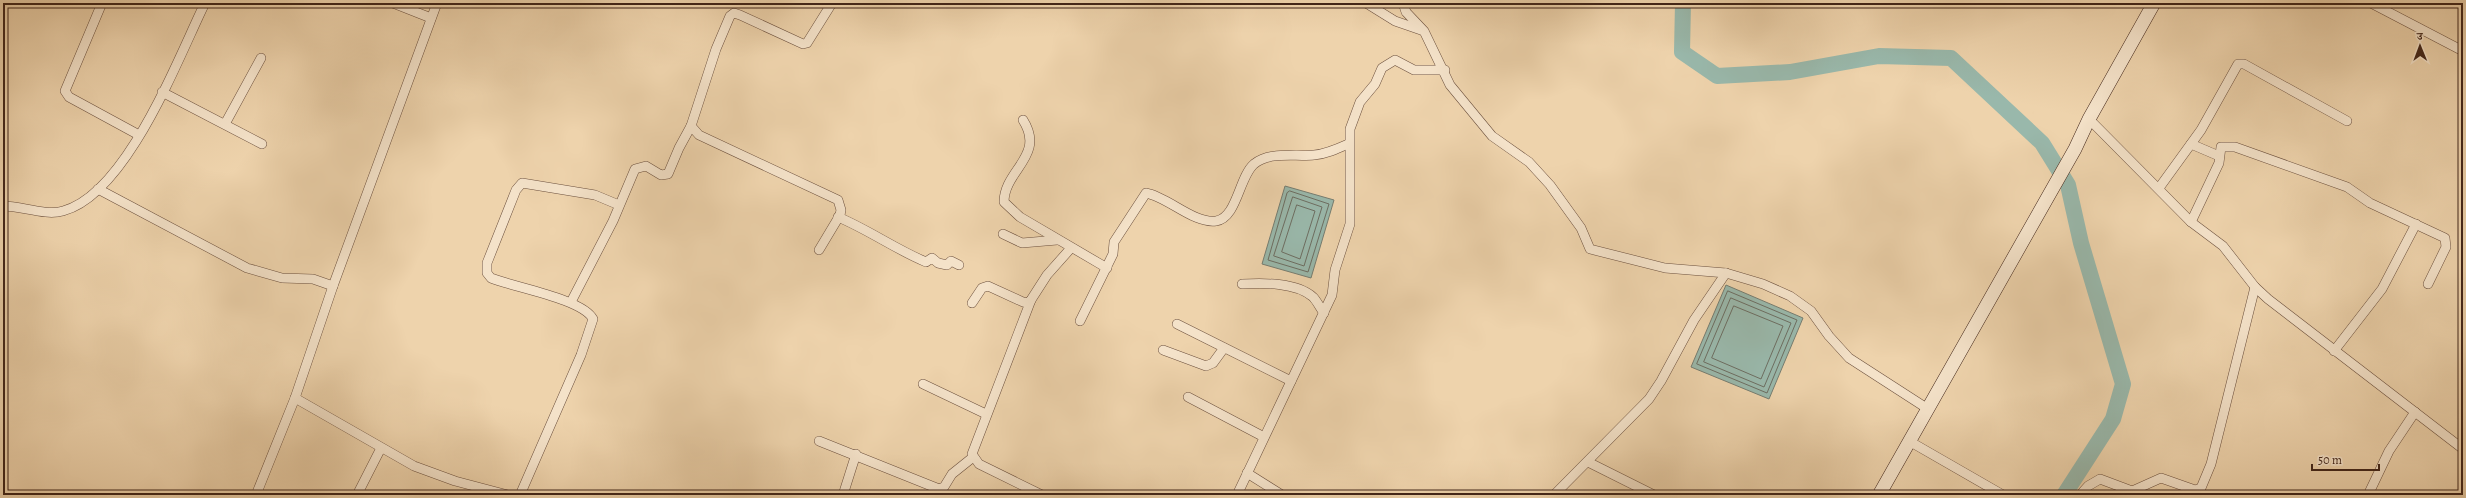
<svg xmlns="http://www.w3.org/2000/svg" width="2466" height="498" font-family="Alegreya,'Noto Serif Devanagari',serif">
<rect width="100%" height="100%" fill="#eed3ac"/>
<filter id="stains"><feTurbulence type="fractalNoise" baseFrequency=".005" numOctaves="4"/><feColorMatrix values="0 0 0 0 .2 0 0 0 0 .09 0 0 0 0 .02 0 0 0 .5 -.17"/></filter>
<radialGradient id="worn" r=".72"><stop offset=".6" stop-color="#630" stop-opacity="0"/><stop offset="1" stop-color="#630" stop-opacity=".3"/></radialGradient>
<!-- water -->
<g fill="#99b8ab" stroke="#767d71">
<polygon points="1285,186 1334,200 1311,278 1262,264"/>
<polygon points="1726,285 1803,318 1769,399 1691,367"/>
</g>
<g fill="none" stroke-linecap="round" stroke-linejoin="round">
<!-- shore -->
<g stroke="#6d6e62" stroke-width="1">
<polygon points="1290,191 1329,204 1308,272 1268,260 1287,193"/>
<polygon points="1293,197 1322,207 1304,266 1274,256"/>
<polygon points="1297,205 1315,211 1300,259 1282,252"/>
<polygon points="1728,291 1797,320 1767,393 1697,364"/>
<polygon points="1731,298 1791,323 1764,387 1704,362"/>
<polygon points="1734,306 1783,326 1761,379 1712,358"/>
</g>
<!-- river -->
<polyline stroke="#99b8ab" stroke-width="16" points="1683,3 1682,52 1717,76 1790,72 1879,56 1951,58 2042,143 2068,185 2081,243 2123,384 2113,419 2064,495"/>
<defs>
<g id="street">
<polyline points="102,3 65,91 69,97 139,135"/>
<polyline points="393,3 431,18"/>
<polyline points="1366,3 1395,21 1421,30"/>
<polyline points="1403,3 1406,12 1424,31 1450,85 1492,136 1529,162 1550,185 1581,228 1590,249 1665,268 1726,273 1763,284 1790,296 1811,311 1829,336 1849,358 1928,409"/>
<polyline points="2371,3 2463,51"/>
<polyline points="162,92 262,144"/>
<polyline points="2089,119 2191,222 2223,246 2255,287 2268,299 2463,449"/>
<path d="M1023,120C1046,156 1004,170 1004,202L1020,217L1107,268"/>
<polyline points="225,124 261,58"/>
<polyline points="2191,144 2219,156"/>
<polyline points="2159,188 2201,130 2238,64 2244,64 2347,121"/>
<polyline points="98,189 247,268 282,278 313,279 333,286"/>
<path d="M3,206C22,206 45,216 63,211C127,194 178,58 205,3"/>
<path d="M838,217C869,230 895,249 926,262L932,258L938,263L947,265L951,261L959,265"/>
<polyline points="2191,222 2219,163 2221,147 2235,147 2347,187 2370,203 2445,238 2446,247 2428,284"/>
<polyline points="1003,234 1022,243 1057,240"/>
<polyline points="819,250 840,215 841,210 838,200 699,135 691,126 716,49 730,16 734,13 740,15 803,44 807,43 832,3"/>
<path d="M1242,284C1263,283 1296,282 1313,297C1317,301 1320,308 1324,313"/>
<polyline points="1031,300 972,454 979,464 1042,495"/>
<polyline points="571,302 613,221 635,169 646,166 661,175 668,174 679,148 691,126"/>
<polyline points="972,303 982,288 988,286 1023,302 1029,303 1047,275 1071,248"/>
<path d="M1080,321L1113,254L1114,242L1146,193C1168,197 1194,224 1216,221C1237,218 1239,177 1254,164C1270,151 1295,157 1314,155C1326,154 1337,149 1348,144"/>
<polyline points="1177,324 1291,381"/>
<polyline points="1163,350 1206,366 1213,363 1224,348"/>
<polyline points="2334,351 2382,289 2416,224"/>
<polyline points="923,384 986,414"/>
<polyline points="1188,397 1264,437"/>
<polyline points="295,398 414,466 455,481 508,495"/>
<polyline points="819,441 939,489 944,487 952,474 972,458"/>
<polyline points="1909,441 2003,495"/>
<polyline points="1588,462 1654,495"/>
<polyline points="1247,473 1282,495"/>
<polyline points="256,495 295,398 333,286 437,3"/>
<polyline points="357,495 381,448"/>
<path d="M520,495L581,355L593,319C583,299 513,287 491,278L487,273V263L516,190L522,183L595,195L619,205"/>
<polyline points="843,495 856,454"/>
<polyline points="1237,495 1332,295 1335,270 1350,224 1350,129 1360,102 1375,84 1382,68 1395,60 1414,70 1445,70"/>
<polyline points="1554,495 1649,399 1661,381 1694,320 1726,273"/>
<polyline points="2080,495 2088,486 2100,479 2132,491 2161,478 2195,490 2201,488 2211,464 2255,287"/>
<polyline points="2368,495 2389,451 2415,412"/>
</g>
<polyline id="secondary" points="1879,495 2075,149 2089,119 2154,3"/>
</defs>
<!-- street casing -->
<use href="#street" stroke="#6c503e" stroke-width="10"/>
<!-- secondary casing -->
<use href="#secondary" stroke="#412519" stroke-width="14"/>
<!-- street -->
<use href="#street" stroke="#f4e2c9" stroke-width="9"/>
<!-- secondary -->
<use href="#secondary" stroke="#f4e2c9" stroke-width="13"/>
</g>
<!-- margin -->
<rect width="2466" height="498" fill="none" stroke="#eed3ac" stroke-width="16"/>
<rect x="4" y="4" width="2458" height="490" fill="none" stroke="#412519" stroke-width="2"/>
<rect x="8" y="8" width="2450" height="482" fill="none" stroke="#412519"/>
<!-- north arrow -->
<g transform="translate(2420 46) rotate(359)" stroke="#f4e2c9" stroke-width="3" paint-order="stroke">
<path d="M0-3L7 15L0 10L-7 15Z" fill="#412519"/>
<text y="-6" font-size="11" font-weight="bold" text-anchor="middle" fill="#412519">उ</text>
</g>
<!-- scale -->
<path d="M2312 464v6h67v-6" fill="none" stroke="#412519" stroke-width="2"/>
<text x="2318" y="464" font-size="12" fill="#412519" stroke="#f4e2c9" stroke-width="3" paint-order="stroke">50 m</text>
<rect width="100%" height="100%" filter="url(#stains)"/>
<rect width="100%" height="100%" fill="url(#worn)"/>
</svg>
